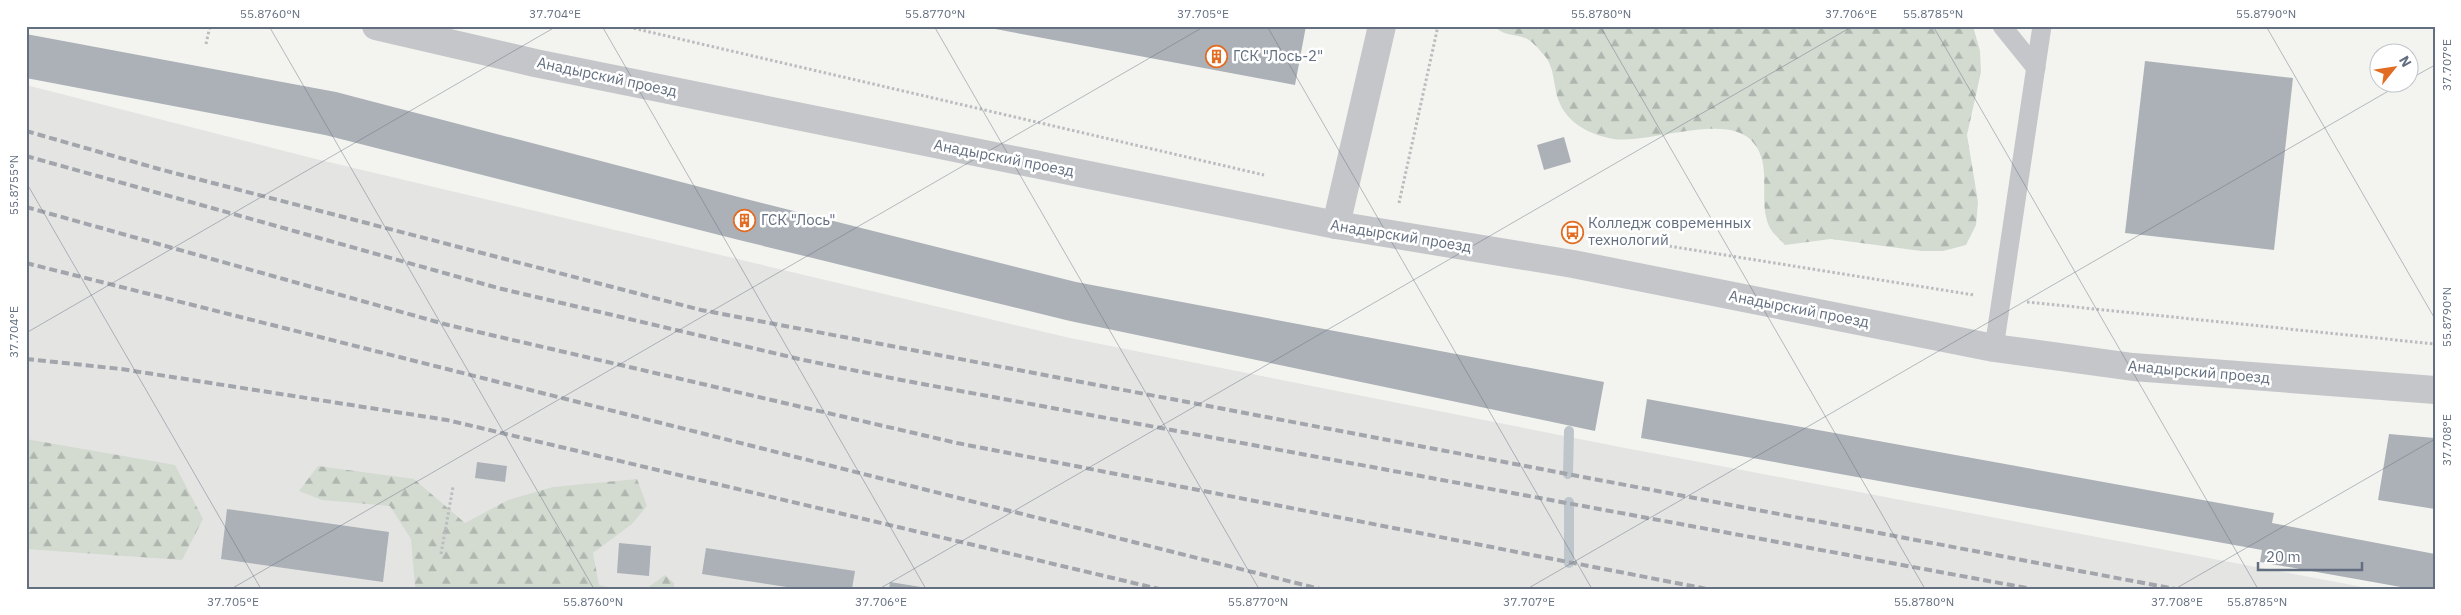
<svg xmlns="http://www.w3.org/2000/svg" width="2461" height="615" font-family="'IBM Plex Sans',sans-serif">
<defs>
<pattern id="forest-firs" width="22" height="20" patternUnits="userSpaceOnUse" patternTransform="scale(1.25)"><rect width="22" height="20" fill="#d3dbd1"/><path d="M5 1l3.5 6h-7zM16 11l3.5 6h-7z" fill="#afb6af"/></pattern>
</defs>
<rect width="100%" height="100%" fill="#f3f4ef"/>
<!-- built -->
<polygon fill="#e4e4e3" points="26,85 316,159 1070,338 1620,447 2373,589 26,589"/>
<!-- forest -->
<g fill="url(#forest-firs)">
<path d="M1494,26H1973L1980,51L1981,72L1967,135L1978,202L1976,225L1966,245L1943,251H1921L1831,239L1785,245C1781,240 1773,234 1770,228C1756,201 1775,164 1751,140C1723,113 1650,144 1614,139C1590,135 1566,123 1558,99C1553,84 1555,65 1542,53C1538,48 1531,40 1525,38C1511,33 1506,37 1494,26Z"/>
<polygon points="26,439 175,465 203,519 182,560 26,549"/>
<polygon points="318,466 414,479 465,523 508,500 553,487 637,479 647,506 632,524 593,553 599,585 618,589 417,589 415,586 411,539 390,506 322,500 299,491"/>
<polygon points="665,575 674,583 674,589 646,589"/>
</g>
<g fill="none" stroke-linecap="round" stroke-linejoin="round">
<!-- stream -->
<g stroke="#bec6cc" stroke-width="10">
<polyline points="1568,474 1569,431"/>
<polyline points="1569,563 1569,502"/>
</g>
</g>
<!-- building -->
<g fill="#acb1b7">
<polygon points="979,26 1306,26 1295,85"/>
<polygon points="26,34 336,92 750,200 1076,282 1604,382 1595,431 1070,321 739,240 325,135 26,78"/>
<polygon points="2145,61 2293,78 2274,250 2125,233"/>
<polygon points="1564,137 1571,162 1544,170 1537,145"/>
<polygon points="1647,399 2274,513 2272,523 2435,554 2435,589 2412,589 2260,562 2262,550 1641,438"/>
<polygon points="2389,434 2435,438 2435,509 2378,500"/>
<polygon points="477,462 507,466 505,482 475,478"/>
<polygon points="227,509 389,532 383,582 221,559"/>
<polygon points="619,543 651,546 649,576 617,573"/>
<polygon points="706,548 855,571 852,589 800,589 702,574"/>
<polygon points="890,582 927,588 927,589 889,589"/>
</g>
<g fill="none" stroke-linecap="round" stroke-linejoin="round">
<!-- path -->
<g stroke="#bbbcbf" stroke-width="3" stroke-dasharray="2.5 2.5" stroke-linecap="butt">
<polyline points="624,26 1264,175"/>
<polyline points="206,44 210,26"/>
<polyline points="1399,203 1438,26"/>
<polyline points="1625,239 1974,295"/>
<polyline points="2027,302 2435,344"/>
<polyline points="441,554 453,487"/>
</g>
<!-- service -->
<g stroke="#c4c6ca" stroke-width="19">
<polyline points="2002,26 2036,68"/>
<polyline points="1994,348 2042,26"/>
</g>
<!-- minor -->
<polyline stroke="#c4c6ca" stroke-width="28" points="1336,225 1382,26"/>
<!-- tertiary -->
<polyline stroke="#c4c6ca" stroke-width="28" points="376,26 535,63 1336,225 1573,264 1994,348 2133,367 2435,390"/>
<!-- rail -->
<g stroke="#a2a6ac" stroke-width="4" stroke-dasharray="8 4" stroke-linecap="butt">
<polyline points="26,131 159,169 701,310 2175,589"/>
<polyline points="26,156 498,288 799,359 901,380 2032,589"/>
<polyline points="26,207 448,325 957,443 1707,589"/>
<polyline points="26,263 1320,589"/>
<polyline points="26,359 121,369 447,420 1159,589"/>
</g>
</g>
<!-- ticks -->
<path fill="none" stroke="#636f80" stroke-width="1" stroke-opacity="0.45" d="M269,26L594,589M602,26L926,589M934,26L1259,589M1267,26L1592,589M1600,26L1925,589M1933,26L2258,589M2266,26L2435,319M2408,80L2435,65M26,182L261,589M26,333L557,26M231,589L1205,26M879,589L1853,26M1527,589L2404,82M2175,589L2435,439"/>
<!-- icons -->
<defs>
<symbol id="building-ring" viewBox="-11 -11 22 22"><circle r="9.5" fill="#fff" stroke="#e16c22" stroke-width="1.5"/><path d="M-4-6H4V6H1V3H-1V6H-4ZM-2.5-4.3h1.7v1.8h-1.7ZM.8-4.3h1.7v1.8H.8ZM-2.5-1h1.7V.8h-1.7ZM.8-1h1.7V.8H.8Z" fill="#e16c22"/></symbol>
<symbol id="bus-ring" viewBox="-11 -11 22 22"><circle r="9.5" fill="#fff" stroke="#e16c22" stroke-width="1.5"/><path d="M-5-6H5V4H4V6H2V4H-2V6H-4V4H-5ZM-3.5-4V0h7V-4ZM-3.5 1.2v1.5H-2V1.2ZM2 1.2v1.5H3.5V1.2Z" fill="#e16c22"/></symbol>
</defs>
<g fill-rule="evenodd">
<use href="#building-ring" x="1204" y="44" width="25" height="25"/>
<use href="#building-ring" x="732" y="208" width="25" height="25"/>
<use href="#bus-ring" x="1560" y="220" width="25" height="25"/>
</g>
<g text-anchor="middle" stroke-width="5" stroke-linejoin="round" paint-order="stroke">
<!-- poi labels -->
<g font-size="15" fill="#636f80" stroke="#fff" text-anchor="start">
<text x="1233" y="61">ГСК "Лось-2"</text>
<text x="761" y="225">ГСК "Лось"</text>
<text x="1588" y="228">Колледж современных<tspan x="1588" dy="17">технологий</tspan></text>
</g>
<!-- street labels -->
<g font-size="15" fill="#636f80" stroke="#fff">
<text transform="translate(607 77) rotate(12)" y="5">Анадырский проезд</text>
<text transform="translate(1004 158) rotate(11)" y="5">Анадырский проезд</text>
<text transform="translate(1401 236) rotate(9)" y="5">Анадырский проезд</text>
<text transform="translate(1799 309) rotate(11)" y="5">Анадырский проезд</text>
<text transform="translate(2199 372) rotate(5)" y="5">Анадырский проезд</text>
</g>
</g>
<!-- border -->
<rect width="2461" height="615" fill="none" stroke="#ffffff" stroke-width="55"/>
<!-- north arrow -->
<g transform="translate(2394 68) rotate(60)"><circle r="24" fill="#ffffff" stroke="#c1c5cc"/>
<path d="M0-4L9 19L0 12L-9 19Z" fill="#e16c22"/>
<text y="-8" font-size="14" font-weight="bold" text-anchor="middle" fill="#636f80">N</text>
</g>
<!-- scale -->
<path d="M2258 562v8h104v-8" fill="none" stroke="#636f80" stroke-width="2.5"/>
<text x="2266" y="562" font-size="15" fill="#636f80" stroke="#ffffff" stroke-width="4" paint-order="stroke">20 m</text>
<rect x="28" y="28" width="2406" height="560" fill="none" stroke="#636f80" stroke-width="2"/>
<g font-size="12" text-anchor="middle" fill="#636f80">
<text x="270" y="18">55.8760°N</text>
<text x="555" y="18">37.704°E</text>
<text x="935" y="18">55.8770°N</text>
<text x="1203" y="18">37.705°E</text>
<text x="1601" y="18">55.8780°N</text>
<text x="1851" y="18">37.706°E</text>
<text x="1933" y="18">55.8785°N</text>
<text x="2266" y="18">55.8790°N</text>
<text transform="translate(2447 65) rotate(-90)" y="4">37.707°E</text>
<text transform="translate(14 185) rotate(-90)" y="4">55.8755°N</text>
<text transform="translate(2447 317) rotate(-90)" y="4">55.8790°N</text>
<text transform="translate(14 332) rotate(-90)" y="4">37.704°E</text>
<text transform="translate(2447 440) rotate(-90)" y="4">37.708°E</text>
<text x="233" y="606">37.705°E</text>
<text x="593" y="606">55.8760°N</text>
<text x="881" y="606">37.706°E</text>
<text x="1258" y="606">55.8770°N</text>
<text x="1529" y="606">37.707°E</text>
<text x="1924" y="606">55.8780°N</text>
<text x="2177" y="606">37.708°E</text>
<text x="2257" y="606">55.8785°N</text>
</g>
</svg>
